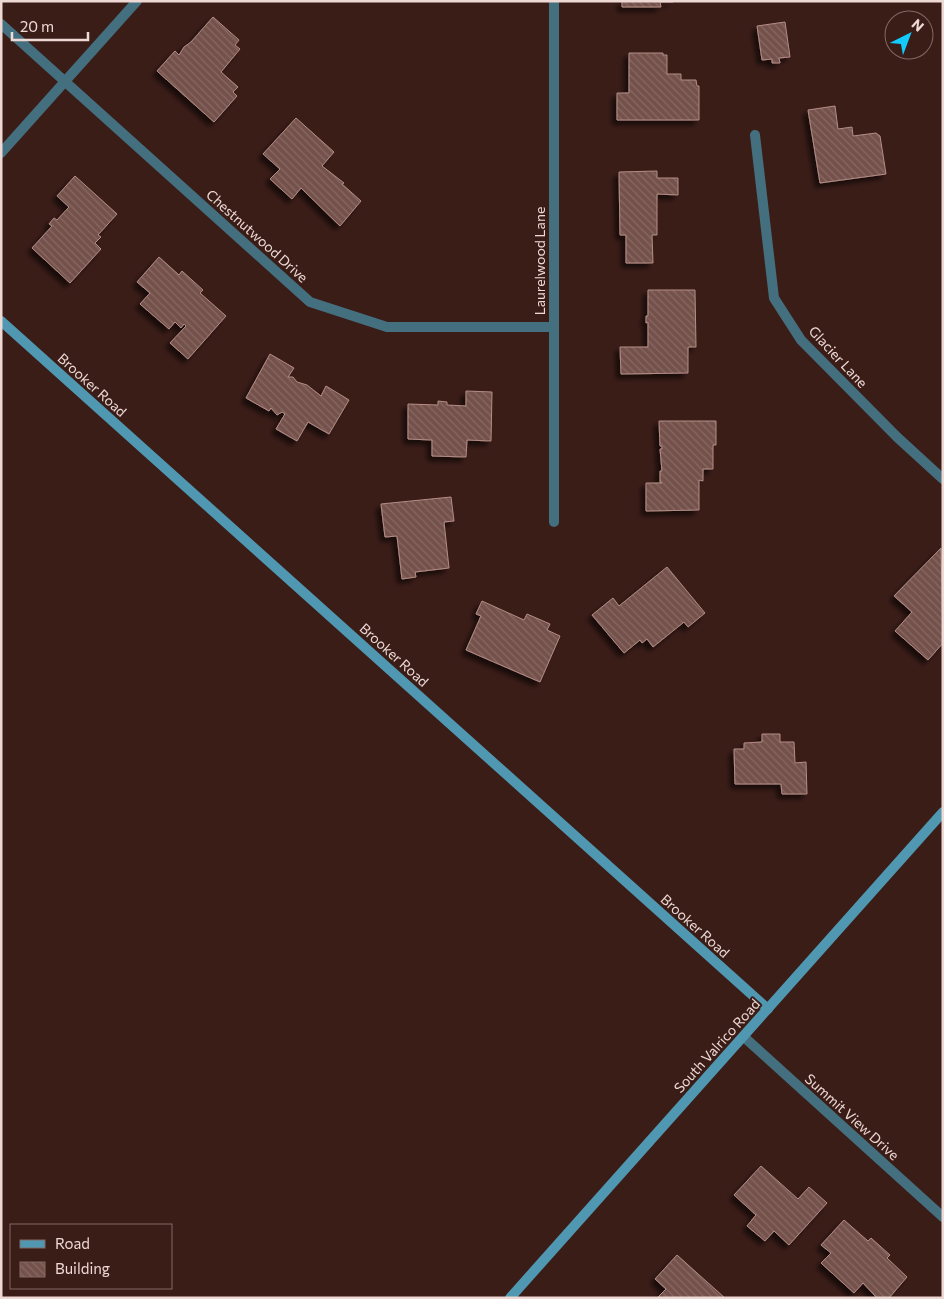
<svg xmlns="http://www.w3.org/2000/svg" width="944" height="1299" font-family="Commissioner,sans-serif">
<defs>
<pattern id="building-back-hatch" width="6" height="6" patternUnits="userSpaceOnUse" patternTransform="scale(1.25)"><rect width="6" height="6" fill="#74514b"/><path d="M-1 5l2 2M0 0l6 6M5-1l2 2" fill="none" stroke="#886964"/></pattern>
<filter id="shadow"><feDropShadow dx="-4.5" dy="4.5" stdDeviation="2.5" flood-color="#0009"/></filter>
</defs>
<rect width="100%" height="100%" fill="#3b1d18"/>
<!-- building -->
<g fill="url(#building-back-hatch)" stroke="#b48d86" filter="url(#shadow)">
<polygon points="622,1 673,1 673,2 660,2 661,7 622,7"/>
<polygon points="213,17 239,40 235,45 240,49 221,72 238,87 233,92 237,96 214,122 157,71 175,51 179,55 184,47 191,42"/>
<polygon points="785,22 790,57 779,58 780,63 772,63 772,59 762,60 757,26"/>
<polygon points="629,53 663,53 663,55 667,55 667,74 681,74 681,80 696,80 697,86 699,86 699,120 617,120 617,93 629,93"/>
<polygon points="835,106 838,129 852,127 853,136 876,133 880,136 886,174 820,183 808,110"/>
<polygon points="296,118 334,152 322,166 344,183 342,184 361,201 340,226 301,188 292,199 270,179 280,169 263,154"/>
<polygon points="657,171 657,178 678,178 678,195 657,194 657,235 652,235 653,263 626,263 626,235 620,235 619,172"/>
<polygon points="75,176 117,214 98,235 101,237 95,243 101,249 70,283 32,248 52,226 49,224 54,218 57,220 69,207 57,196"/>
<polygon points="159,257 179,275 182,271 203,290 200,293 226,316 188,359 170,343 186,326 184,324 181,328 175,322 169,329 140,304 150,293 137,282"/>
<polygon points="648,290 695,290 696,347 688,347 688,373 621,374 620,347 648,347 648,322 646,323 646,316 648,316"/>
<polygon points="270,354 294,368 288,377 293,377 297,382 307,385 321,396 326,386 349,400 329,434 308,422 297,441 276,429 285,414 282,412 277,415 271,408 269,411 246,398"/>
<polygon points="466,391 492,392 491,441 467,440 466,457 432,456 432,440 408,439 408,404 438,405 438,401 447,402 447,405 466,406"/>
<polygon points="659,421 716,421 716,445 713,445 713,469 703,469 703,481 699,480 699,510 646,511 646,483 662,483 660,482 660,471 662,471 660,449 662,449 662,446 660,446"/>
<polygon points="451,497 454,521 444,522 449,568 415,572 416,577 402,579 397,536 385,537 381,504"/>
<polygon points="941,548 943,643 928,660 895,631 912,612 894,596"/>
<polygon points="667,567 705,613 688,627 684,622 653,647 647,639 642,643 640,640 624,653 592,615 613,598 619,606"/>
<polygon points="482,601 524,620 527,614 550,624 547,630 560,636 540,682 466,650 481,616 476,614"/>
<polygon points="762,734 780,734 780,742 794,742 795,763 806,762 807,794 782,794 781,784 735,784 734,749 744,749 744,743 762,742"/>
<polygon points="761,1166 798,1199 809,1187 827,1203 789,1245 774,1231 765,1241 747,1226 756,1215 734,1195"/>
<polygon points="844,1220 868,1241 871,1238 890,1255 887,1258 907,1277 889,1298 877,1298 863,1283 854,1293 821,1263 831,1253 821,1245"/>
<polygon points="677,1255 697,1273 725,1298 657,1298 666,1289 655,1279"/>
</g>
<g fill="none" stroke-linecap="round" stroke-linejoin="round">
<!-- street -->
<g stroke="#446f7f" stroke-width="10">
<polyline points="1,24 310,302 387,327 554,327"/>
<polyline points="755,135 774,298 801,340 897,437 943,479"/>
<polyline points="1,153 137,1"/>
<polyline points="554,522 554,1"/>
<polyline points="744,1037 943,1217"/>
</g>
<!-- secondary -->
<g stroke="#5098b1" stroke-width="10">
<polyline points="1,321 768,1009"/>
<polyline points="510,1298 943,812"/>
</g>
</g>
<g text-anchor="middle" stroke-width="4" stroke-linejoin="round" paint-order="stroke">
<!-- street labels -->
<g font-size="14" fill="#eed9d5" stroke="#3b1d18">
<text transform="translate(257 236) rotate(42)" y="5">Chestnutwood Drive</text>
<text transform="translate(540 261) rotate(-90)" y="5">Laurelwood Lane</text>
<text transform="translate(838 357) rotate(47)" y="5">Glacier Lane</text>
<text transform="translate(92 385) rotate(42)" y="5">Brooker Road</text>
<text transform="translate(394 655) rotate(42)" y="5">Brooker Road</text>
<text transform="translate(695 926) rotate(42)" y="5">Brooker Road</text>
<text transform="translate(717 1046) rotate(-48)" y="5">South Valrico Road</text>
<text transform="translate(852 1117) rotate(42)" y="5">Summit View Drive</text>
</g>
</g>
<!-- border -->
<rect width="944" height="1299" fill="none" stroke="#eed9d5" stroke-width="5"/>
<!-- legend -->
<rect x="10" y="1224" width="162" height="65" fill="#3b1d18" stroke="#836864"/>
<rect x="20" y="1240" width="25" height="8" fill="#5098b1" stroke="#836864"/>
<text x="55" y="1249" font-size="15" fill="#eed9d5">Road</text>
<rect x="20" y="1262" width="25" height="15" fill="url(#building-back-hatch)" stroke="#836864"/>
<text x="55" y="1274" font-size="15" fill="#eed9d5">Building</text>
<!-- north arrow -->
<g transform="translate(909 35) rotate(42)"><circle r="24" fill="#3b1d18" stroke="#836864"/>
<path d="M0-4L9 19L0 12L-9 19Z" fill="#12cafb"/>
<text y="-8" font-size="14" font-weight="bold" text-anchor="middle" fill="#eed9d5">N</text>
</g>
<!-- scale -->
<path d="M12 32v8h76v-8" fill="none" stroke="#eed9d5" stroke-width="2.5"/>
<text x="20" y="32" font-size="15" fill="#eed9d5" stroke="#3b1d18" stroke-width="4" paint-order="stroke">20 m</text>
</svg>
